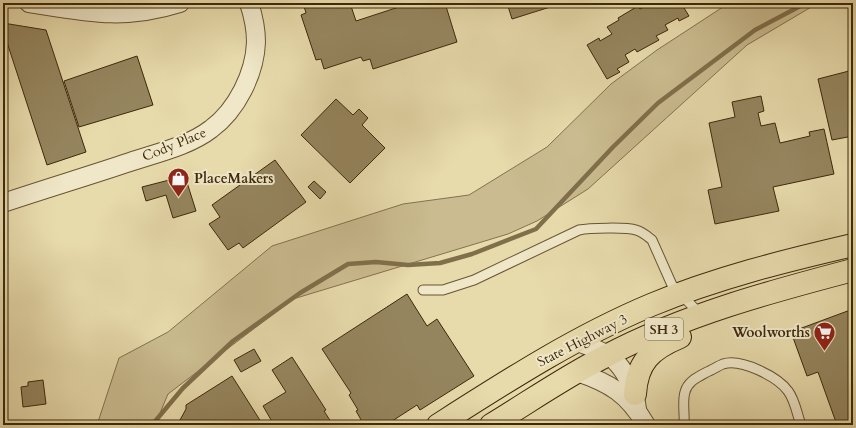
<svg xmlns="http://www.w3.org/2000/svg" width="856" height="428" font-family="Cardo,serif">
<rect width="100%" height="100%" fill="#e7daab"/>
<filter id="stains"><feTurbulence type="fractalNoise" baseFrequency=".005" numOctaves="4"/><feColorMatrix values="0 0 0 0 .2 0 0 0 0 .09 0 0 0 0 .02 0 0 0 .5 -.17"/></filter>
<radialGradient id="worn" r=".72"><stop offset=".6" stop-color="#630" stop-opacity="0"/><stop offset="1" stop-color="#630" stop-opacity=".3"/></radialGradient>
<!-- green -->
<polygon fill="#cabc90" stroke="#84724e" points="729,3 818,3 747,45 588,189 537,221 508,234 293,299 168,394 155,425 97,425 119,358 168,332 272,246 403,204 469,195 547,147 611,84 657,50"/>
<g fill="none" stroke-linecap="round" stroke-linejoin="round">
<!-- stream -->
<polyline stroke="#806f4b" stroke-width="4.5" points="152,425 183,388 233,341 300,293 348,264 376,262 408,265 440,263 472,254 536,229 613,147 658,103 755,30 806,3"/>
</g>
<!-- building -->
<g fill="#95855e" stroke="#3d290b">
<polygon points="303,3 350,3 356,21 411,3 421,3 422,6 431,3 445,3 457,42 373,69 370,59 363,61 361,57 324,69 321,59 316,60 301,15 306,13"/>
<polygon points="507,3 563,3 512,19"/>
<polygon points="652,3 681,3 689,16 679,21 678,18 665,25 668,30 656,36 659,40 637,52 635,49 625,55 629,62 617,69 620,72 607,79 587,45 599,38 600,41 612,34 607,27 619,20 618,18 638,6 640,9"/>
<polygon points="3,23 46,30 86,152 47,165 3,30"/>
<polygon points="137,56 153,105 79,127 64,81"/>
<polygon points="849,71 853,86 853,136 832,140 818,79"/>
<polygon points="761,96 764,111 758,113 761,126 775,123 780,143 810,136 809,132 824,129 834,174 773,187 779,211 715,224 708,190 722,187 709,123 735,117 732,102"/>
<polygon points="336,99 353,115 359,109 368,118 362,125 385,148 350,183 301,135"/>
<polygon points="275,160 306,202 243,248 239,243 228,250 209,224 220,217 212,205"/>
<polygon points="185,176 196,211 173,218 166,195 146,201 142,187"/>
<polygon points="314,181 326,192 320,199 308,187"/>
<polygon points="407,294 427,326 437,319 474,376 420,410 417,405 386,425 364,425 356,411 358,410 349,395 351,393 322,349"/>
<polygon points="853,309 853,425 837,425 818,372 807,376 791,332"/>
<polygon points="254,349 261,361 241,372 234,360"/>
<polygon points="292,357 326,410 324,411 333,425 311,425 308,420 301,425 274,425 263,406 286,392 272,370"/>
<polygon points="232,376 263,425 183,425 180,420 186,409 186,405"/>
<polygon points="43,380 46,404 23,407 21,387 28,386 28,382"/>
</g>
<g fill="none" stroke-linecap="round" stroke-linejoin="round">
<defs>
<g id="lane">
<path d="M423,290H443L474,280L579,230C589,228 627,227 636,230C643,232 647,236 652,240L672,285L700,314"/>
<path d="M684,425C685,414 682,402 685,392C688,381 698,377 707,372C712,370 718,366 723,364C741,358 778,377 788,391C795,400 797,414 801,425"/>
</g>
<g id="street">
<path d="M29,3C86,12 123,21 180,3"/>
<path d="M3,203C45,189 88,176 130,162C157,153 189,146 211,129C237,110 255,73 256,42C256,29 253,15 249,3"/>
<path d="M576,341C589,347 608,352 617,363C628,375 635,393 637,409"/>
<path d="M577,372C610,383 628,394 646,425"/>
</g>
<g id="highway">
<path d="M635,394C637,362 651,349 680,337"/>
<path d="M438,425C507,381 575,337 651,305C716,278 784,261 853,245"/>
<path d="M491,425C529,402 566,376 606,356C684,315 769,292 853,270"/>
</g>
</defs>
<!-- lane casing -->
<use href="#lane" stroke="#685533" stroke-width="11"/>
<!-- street casing -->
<use href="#street" stroke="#685533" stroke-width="20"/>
<!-- highway casing -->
<use href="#highway" stroke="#3d290b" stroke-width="24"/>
<!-- lane -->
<use href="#lane" stroke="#efe7c8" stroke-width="9"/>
<!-- street -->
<use href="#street" stroke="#efe7c8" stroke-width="18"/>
<!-- highway -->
<use href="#highway" stroke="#e7daab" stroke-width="22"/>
</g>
<!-- icons -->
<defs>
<symbol id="shop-pin" viewBox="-11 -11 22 30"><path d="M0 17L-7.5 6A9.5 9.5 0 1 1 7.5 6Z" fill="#8f2418" stroke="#efe7c8"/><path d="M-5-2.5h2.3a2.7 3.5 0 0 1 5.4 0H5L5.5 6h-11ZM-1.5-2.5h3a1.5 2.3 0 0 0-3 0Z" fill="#fff"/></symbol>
<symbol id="supermarket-pin" viewBox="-11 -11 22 30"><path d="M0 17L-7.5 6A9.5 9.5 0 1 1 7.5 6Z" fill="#8f2418" stroke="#efe7c8"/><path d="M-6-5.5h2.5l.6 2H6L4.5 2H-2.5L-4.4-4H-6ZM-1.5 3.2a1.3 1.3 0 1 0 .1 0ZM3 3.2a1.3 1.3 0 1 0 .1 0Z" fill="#fff"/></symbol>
</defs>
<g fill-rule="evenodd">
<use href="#shop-pin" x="166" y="166" width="25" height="34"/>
<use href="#supermarket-pin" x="812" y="320" width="25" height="34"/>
</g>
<g text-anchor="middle" stroke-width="4" stroke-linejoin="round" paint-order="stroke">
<!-- shield labels -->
<rect fill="#efe7c8" stroke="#726244" stroke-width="1" x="645" y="318" width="38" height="22" rx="3"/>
<g font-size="13" font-weight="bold" fill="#3d290b">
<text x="664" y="334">SH 3</text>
</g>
<!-- street labels -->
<g font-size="14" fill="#3d290b" stroke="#efe7c8">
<text transform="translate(174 144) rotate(-22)" y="5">Cody Place</text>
<text transform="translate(582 340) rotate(-27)" y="5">State Highway 3</text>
</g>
<!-- poi labels -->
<g font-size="14" font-weight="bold" fill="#3d290b" stroke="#efe7c8" text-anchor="start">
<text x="194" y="183">PlaceMakers</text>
<text x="810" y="337" text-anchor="end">Woolworths</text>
</g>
</g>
<!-- margin -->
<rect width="856" height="428" fill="none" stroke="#e7daab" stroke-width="16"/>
<rect x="4" y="4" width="848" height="420" fill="none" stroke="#3d290b" stroke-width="2"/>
<rect x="8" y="8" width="840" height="412" fill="none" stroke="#3d290b"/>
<rect width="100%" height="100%" filter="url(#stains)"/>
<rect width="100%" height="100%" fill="url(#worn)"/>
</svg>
